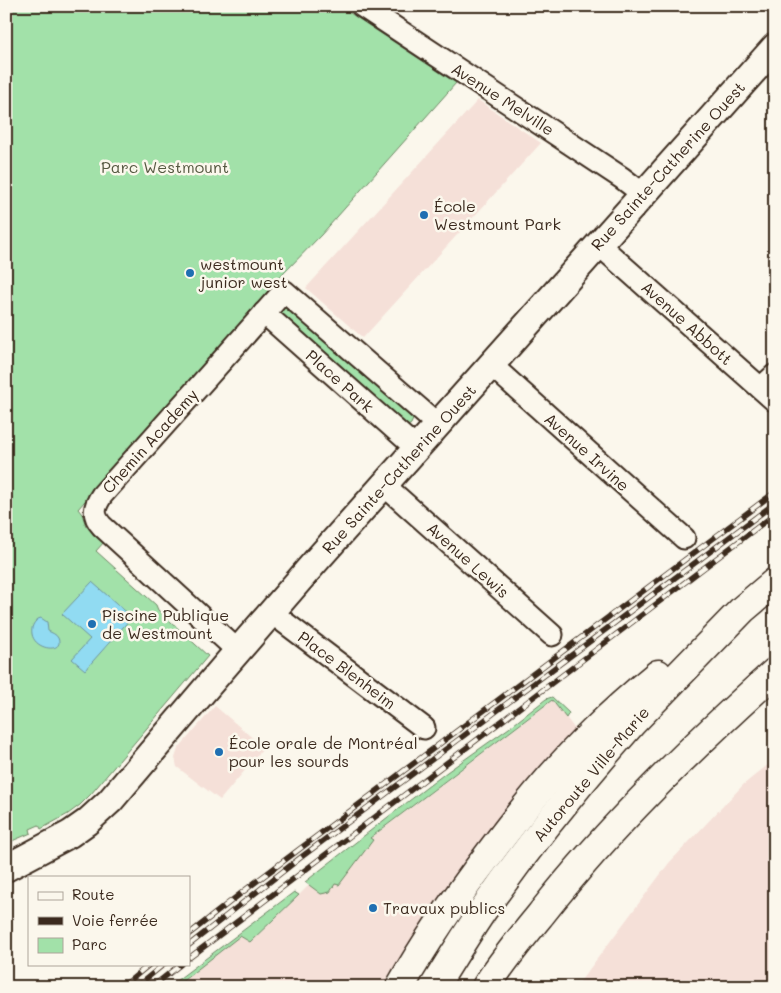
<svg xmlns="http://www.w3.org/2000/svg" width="781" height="993" font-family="Mali,sans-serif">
<rect width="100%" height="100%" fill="#fbf7ec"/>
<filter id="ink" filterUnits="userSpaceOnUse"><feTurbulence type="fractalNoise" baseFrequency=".02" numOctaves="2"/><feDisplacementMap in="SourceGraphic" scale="10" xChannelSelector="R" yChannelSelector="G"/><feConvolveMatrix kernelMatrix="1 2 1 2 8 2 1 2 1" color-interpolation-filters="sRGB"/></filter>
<g filter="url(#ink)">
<!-- built -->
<g fill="#f5e0d8">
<polygon points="478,100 541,143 363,338 306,288"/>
<polygon points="553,700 577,732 424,923 381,987 174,987 240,936 250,942 299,895 309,885"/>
<polygon points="215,706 262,746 262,750 220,800 177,767 175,758 178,749"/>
<polygon points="775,759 775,987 576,987 669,863 743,785"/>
</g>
<!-- green -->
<g fill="#a2e1a9" stroke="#6e8664">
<polygon points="6,6 338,6 347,11 456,83 321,235 284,273 253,308 78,509 82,514 86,526 104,542 96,551 156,605 158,610 208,656 91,794 80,805 68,814 41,829 39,825 30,829 31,833 12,841 6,840"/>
<polygon points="287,306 414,417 411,424 408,426 404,426 281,315 281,309"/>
<polygon points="552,697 569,713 566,718 552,700 370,838 373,840 339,885 335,884 330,892 321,894 305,882 388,817 447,772 509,728 546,699"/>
<polygon points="294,892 299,895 250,942 240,936 175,987 168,987"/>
</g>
<!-- water -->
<g fill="#91dbf2" stroke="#6f949d">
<polygon points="92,582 132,617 85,670 72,659 90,639 62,614"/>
<path d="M41,618L47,622L48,631C52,633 56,634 58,638C65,653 35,651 32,634C31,628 33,623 38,619Z"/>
</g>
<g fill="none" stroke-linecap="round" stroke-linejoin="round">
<defs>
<g id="minor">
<polyline points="362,6 622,178 643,194"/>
<polyline points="598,244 775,401"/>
<polyline points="264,313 417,449"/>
<polyline points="491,365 684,538"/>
<polyline points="761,388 775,375"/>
<polyline points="384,485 552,635"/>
<polyline points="272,613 424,728"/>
<path d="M238,651L102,526C92,515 94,507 102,495L284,291L438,425"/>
</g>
<polyline id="major" points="6,868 70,834 87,822 110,801 224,667 315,562 775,47"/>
<g id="highway">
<path d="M400,987C426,941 457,896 489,854C521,811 555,769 593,732C614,711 636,692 658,674"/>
<path d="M434,987C450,961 466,935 483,910C529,845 579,783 632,723L743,609L775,582"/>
<path d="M486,987C502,961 522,937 541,914C610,826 692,747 775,672"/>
</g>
</defs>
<!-- minor casing -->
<use href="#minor" stroke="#3b2a1e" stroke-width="25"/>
<!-- major casing -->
<use href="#major" stroke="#3b2a1e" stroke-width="30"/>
<!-- highway casing -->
<use href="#highway" stroke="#3b2a1e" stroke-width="31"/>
<!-- minor -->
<use href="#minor" stroke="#fbf7ec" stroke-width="21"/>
<!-- major -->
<use href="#major" stroke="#fbf7ec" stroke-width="26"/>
<!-- highway -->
<use href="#highway" stroke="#fbf7ec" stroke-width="28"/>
<defs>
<g id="rail">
<polyline points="189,934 253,884 775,492"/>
<polyline points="189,945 300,858 775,503"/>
<polyline points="189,958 775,514"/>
<polyline points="122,987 150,964"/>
<polyline points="136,987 164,964"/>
<polyline points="152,987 181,964"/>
</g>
</defs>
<!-- rail casing -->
<use href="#rail" stroke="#3b2a1e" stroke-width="5.5"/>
<!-- rail -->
<use href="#rail" stroke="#fbf7ec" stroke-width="4" stroke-dasharray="11" stroke-linecap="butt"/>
</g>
</g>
<!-- markers -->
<g fill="#1f6fb2" stroke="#fbf7ec" stroke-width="2">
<circle cx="424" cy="215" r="5"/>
<circle cx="190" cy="273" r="5"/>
<circle cx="92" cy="624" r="5"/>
<circle cx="219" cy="752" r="5"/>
<circle cx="373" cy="908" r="5"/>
</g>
<g text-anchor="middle" stroke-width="5" stroke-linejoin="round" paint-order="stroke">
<!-- street labels -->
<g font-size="16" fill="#3b2a1e" stroke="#fbf7ec">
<text transform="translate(503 99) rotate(33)" y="6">Avenue Melville</text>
<text transform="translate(668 166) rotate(-48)" y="6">Rue Sainte-Catherine Ouest</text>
<text transform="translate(687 323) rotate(42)" y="6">Avenue Abbott</text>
<text transform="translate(340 381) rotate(42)" y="6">Place Park</text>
<text transform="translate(150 441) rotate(-48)" y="6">Chemin Academy</text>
<text transform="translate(587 452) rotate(42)" y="6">Avenue Irvine</text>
<text transform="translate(399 469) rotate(-48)" y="6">Rue Sainte-Catherine Ouest</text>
<text transform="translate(468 560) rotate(42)" y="6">Avenue Lewis</text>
<text transform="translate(347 670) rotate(37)" y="6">Place Blenheim</text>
<text transform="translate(591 774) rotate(-50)" y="6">Autoroute Ville-Marie</text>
</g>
<!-- park labels -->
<g font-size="16" fill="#555841" stroke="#fbf7ec">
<text x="165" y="173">Parc Westmount</text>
</g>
<!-- poi labels -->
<g font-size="16" fill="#3b2a1e" stroke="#fbf7ec" text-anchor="start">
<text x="434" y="212">École<tspan x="434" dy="18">Westmount Park</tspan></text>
<text x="200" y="270">westmount<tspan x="200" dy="18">junior west</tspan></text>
<text x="102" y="621">Piscine Publique<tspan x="102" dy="18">de Westmount</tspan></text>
<text x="229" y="749">École orale de Montréal<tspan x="229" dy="18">pour les sourds</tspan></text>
<text x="383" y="914">Travaux publics</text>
</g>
</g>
<!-- margin -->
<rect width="781" height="993" fill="none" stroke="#fbf7ec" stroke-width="25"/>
<rect x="12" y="12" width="756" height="968" fill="none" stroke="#3b2a1e" stroke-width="2" filter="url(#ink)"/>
<!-- legend -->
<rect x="28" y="876" width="162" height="90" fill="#fbf7ec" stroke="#aea59a"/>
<rect x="38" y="892" width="25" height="8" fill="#fbf7ec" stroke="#aea59a"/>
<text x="72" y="900" font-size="15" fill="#3b2a1e">Route</text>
<rect x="38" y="917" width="25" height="8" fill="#3b2a1e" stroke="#aea59a"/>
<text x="72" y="926" font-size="15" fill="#3b2a1e">Voie ferrée</text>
<rect x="38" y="938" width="25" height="15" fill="#a2e1a9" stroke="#aea59a"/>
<text x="72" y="950" font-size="15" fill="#3b2a1e">Parc</text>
</svg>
